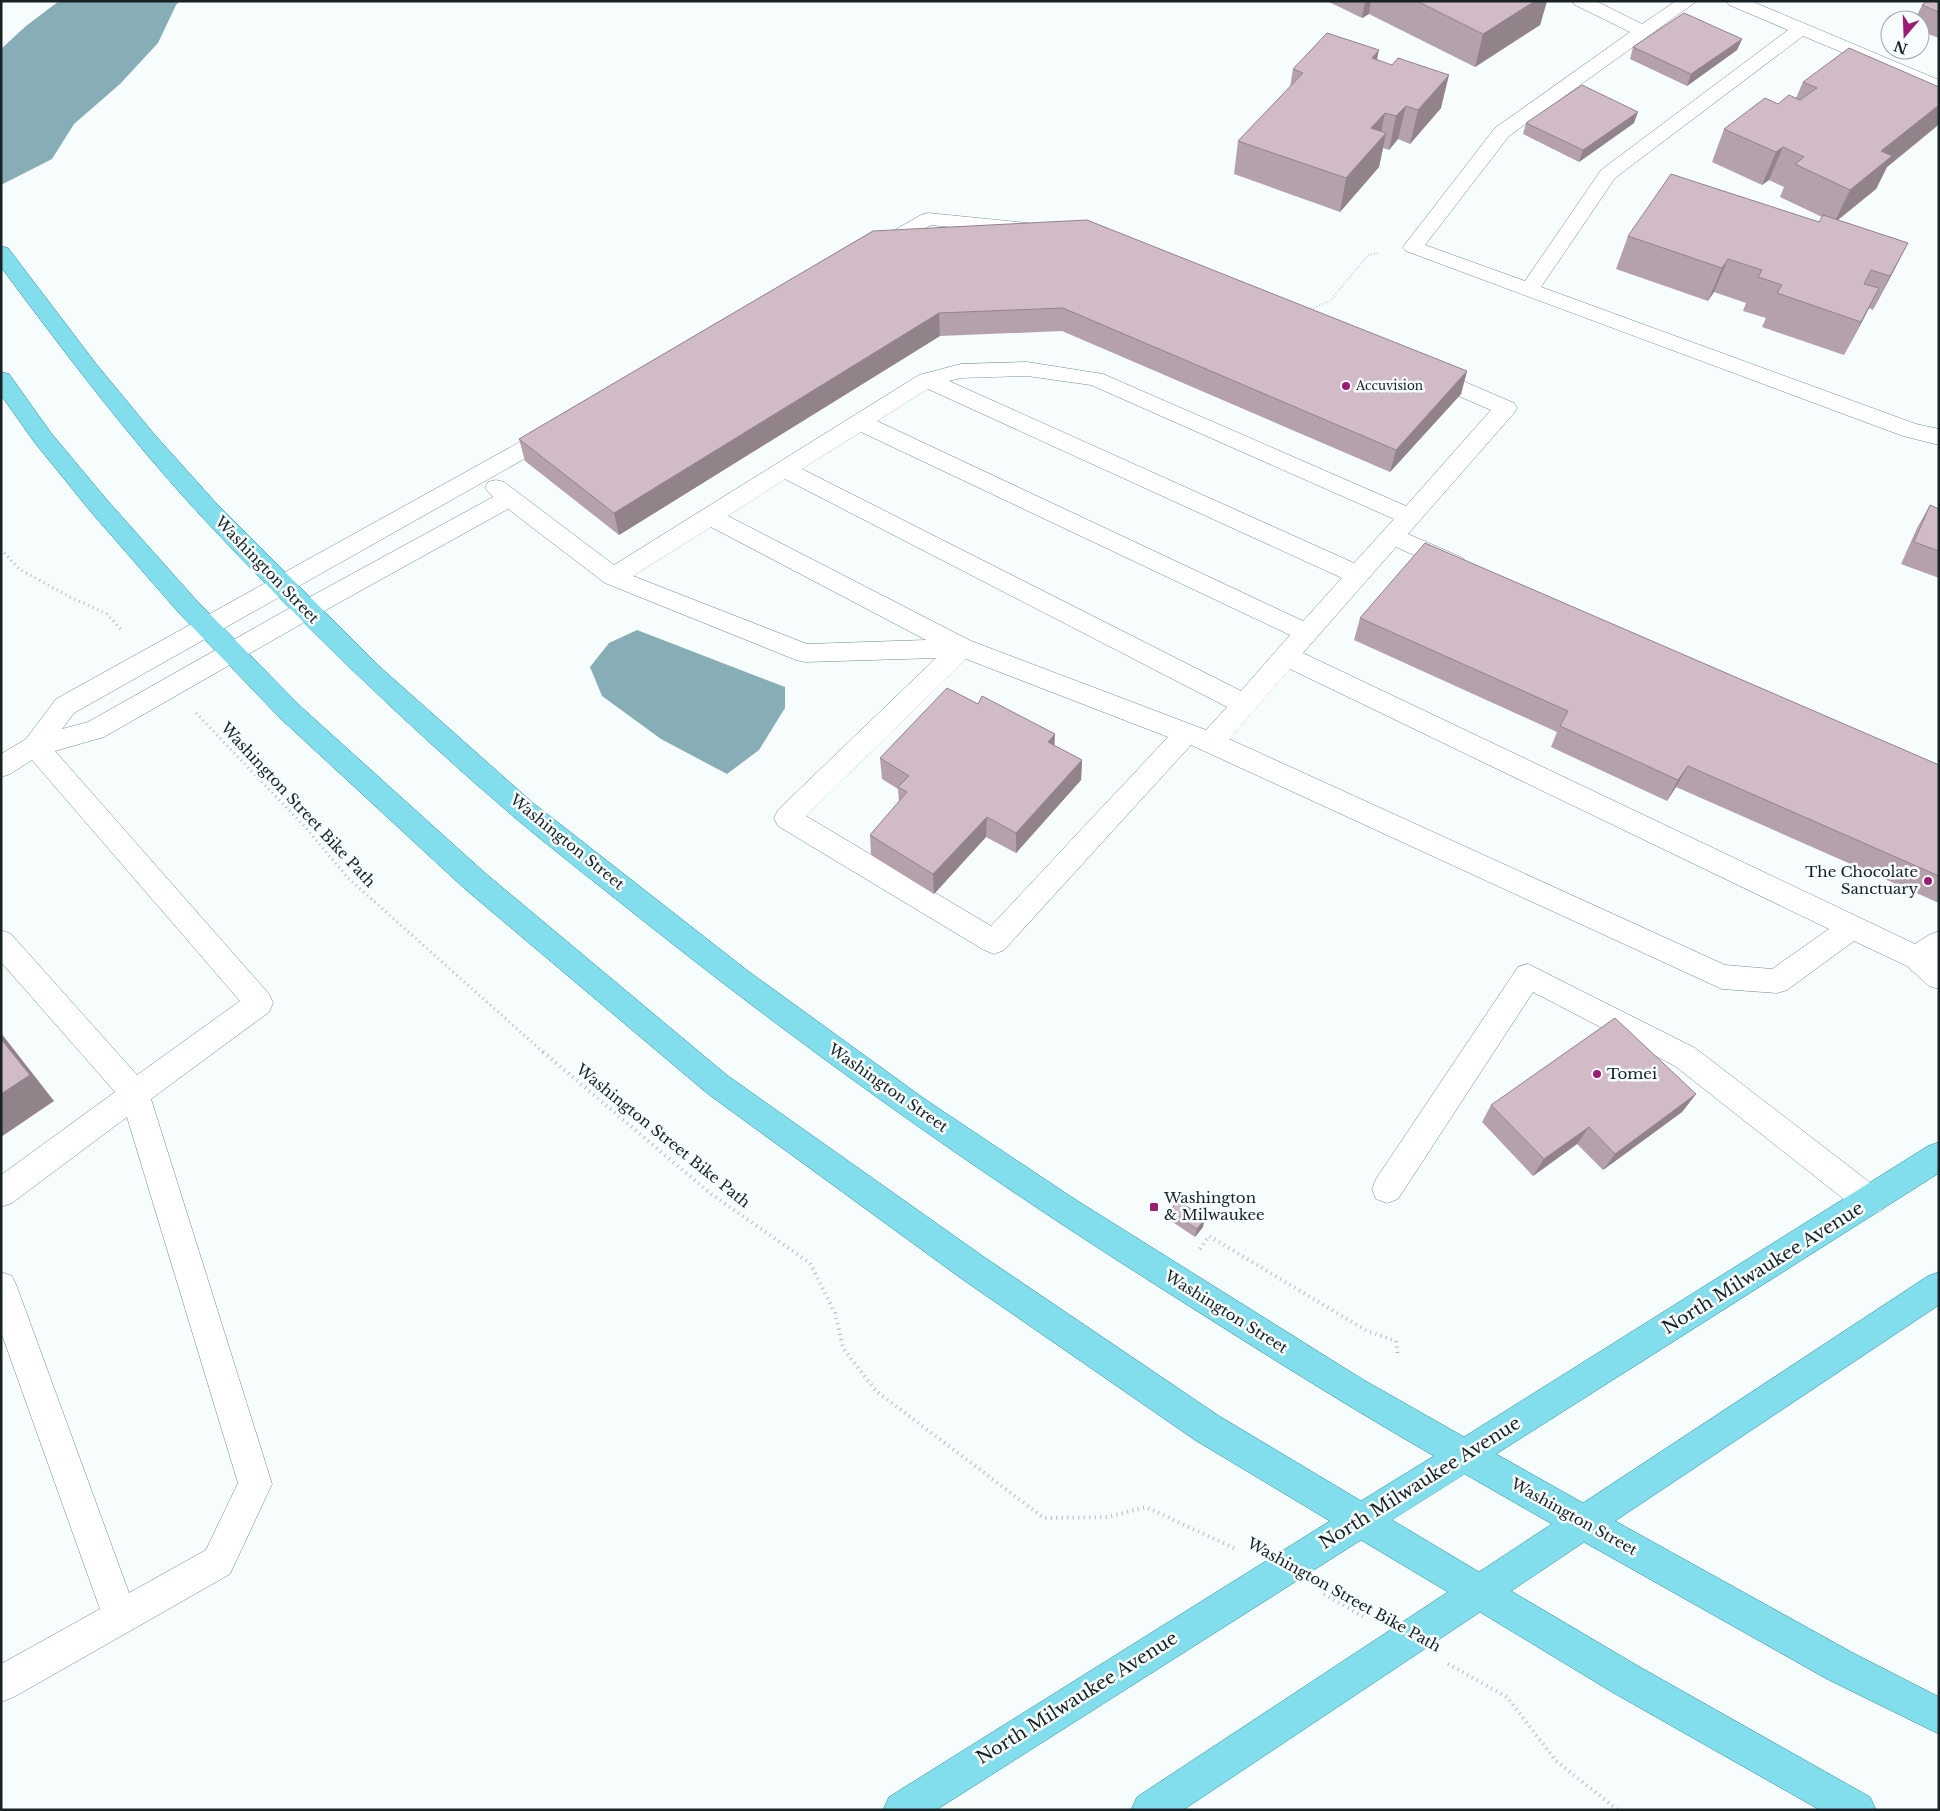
<svg xmlns="http://www.w3.org/2000/svg" width="1940" height="1811" font-family="'Libre Baskerville',serif">
<rect width="100%" height="100%" fill="#f7fcfd"/>
<!-- water -->
<g fill="#87aeb6">
<polygon points="59,1 180,1 176,5 158,43 120,84 74,124 52,159 1,185 1,49 26,26"/>
<polygon points="637,630 785,687 785,708 759,750 727,774 661,739 602,696 590,667 609,643"/>
</g>
<g fill="none" stroke-linecap="round" stroke-linejoin="round">
<defs>
<g id="minor">
<polygon points="1572,1 1596,1 1642,24 1676,1 1697,1 1509,136 1425,245 1525,281 1601,170 1788,30 1729,5 1726,1 1751,1 1939,80 1939,93 1803,36 1615,178 1541,287 1916,424 1939,429 1939,445 1903,436 1406,251 1403,247 1406,243 1495,128 1630,32 1575,5"/>
<polygon points="928,213 1027,223 1034,225 1037,229 1034,233 1027,235 931,225 886,251 879,253 872,251 869,247 872,243 921,215"/>
<path d="M1027,362L1103,374L1406,506L1491,410L1419,379L1416,374L1419,369L1427,367L1435,369L1514,403L1517,408L1514,413L1408,534L1463,558L1467,564L1463,570L1455,573L1447,570L1396,547L1303,653L1915,944L1929,935L1939,931V989L1929,986L1907,966L1854,941L1787,990L1777,993L1722,989L1191,745L1004,950L994,954L984,950L778,826L774,818L778,810L936,658L805,662L796,660L605,583L508,509L315,616L104,737L55,751L269,994L273,1003L269,1012L151,1099L272,1484L230,1574L14,1697L1,1702V1664L100,1609L1,1332V1272L12,1276L17,1287L129,1593L206,1550L238,1483L127,1117L12,1203L1,1207V1175L115,1092L1,962V930L11,934L137,1075L240,1001L32,760L10,774L1,777V754L26,739L56,699L547,427L555,424L563,427L566,432L563,437L74,713L62,729L88,722L297,604L493,497L485,488L488,482L496,480L504,482L614,565L919,375L961,364ZM1027,376L1091,385L1394,519L1354,563L949,381L961,378ZM928,389L1342,578L1303,621L877,421ZM861,432L1290,635L1241,691L802,469ZM785,479L1227,707L1206,730L971,641L728,516ZM711,527L926,640L807,644L633,576ZM966,659L1168,737L991,926L806,816ZM1290,669L1829,929L1772,969L1725,965L1229,739Z"/>
<polygon points="1528,964 1695,1048 1881,1191 1885,1201 1881,1211 1870,1215 1859,1211 1675,1066 1533,992 1398,1199 1387,1203 1376,1199 1372,1189 1376,1179 1518,967"/>
</g>
<path id="major" d="M1,246L8,248L97,365L154,434L216,503L380,667L533,803L748,971L926,1100L1076,1200L1362,1379L1464,1437L1928,1146L1939,1142V1173L1496,1454L1583,1503L1928,1276L1939,1272V1305L1615,1521L1853,1653L1939,1697V1734L1827,1679L1584,1542L1511,1591L1638,1666L1870,1797L1876,1810H1820L1612,1692L1480,1612L1183,1810H1131L1137,1797L1448,1592L1361,1540L936,1810H883L889,1797L1330,1521L1195,1440L962,1279L708,1094L465,889L281,719L179,613L91,512L35,443L1,395V372L9,374L51,433L107,500L197,601L299,705L485,873L728,1076L984,1257L1219,1416L1361,1501L1434,1456C1335,1399 1241,1339 1145,1278C967,1165 796,1043 631,911C592,880 552,849 514,817C404,723 300,622 201,516C129,438 65,353 1,267ZM1465,1474L1552,1524L1479,1572L1392,1520Z"/>
</defs>
<!-- minor casing -->
<use href="#minor" stroke="#728b90" stroke-width="1"/>
<!-- major casing -->
<use href="#major" stroke="#278d9e" stroke-width="1"/>
<!-- path-far2 -->
<polyline stroke="#b3b9ba" stroke-width="2.5" stroke-dasharray="0.5 2.5" stroke-linecap="butt" points="1308,310 1330,301 1368,255 1380,253"/>
<!-- path-far1 -->
<g stroke="#b3b9ba" stroke-width="3" stroke-dasharray="1 4" stroke-linecap="butt">
<polyline points="1,549 19,569 70,597 107,614 123,632"/>
<polyline points="196,713 305,827 348,878 544,1053"/>
</g>
<!-- path -->
<g stroke="#b3b9ba" stroke-width="4" stroke-dasharray="1 4.5" stroke-linecap="butt">
<polyline points="543,1052 711,1194 810,1263 835,1313 843,1348 876,1391 1044,1518 1108,1517 1146,1507 1236,1549"/>
<polyline points="1200,1249 1209,1236 1367,1331 1396,1341 1398,1357"/>
<polyline points="1324,1594 1364,1617"/>
<polyline points="1448,1664 1507,1697 1556,1761 1618,1810"/>
</g>
<!-- minor -->
<use href="#minor" fill="#fff" fill-rule="evenodd"/>
<!-- major -->
<use href="#major" fill="#82ddec" fill-rule="evenodd"/>
</g>
<!-- wall -->
<g fill="#b4a1ab">
<polygon points="1327,1 1547,1 1540,25 1475,67 1369,14 1362,18"/>
<polygon points="1939,1 1939,38 1920,31 1920,20 1915,20 1922,5"/>
<polygon points="1742,39 1737,50 1687,86 1630,59 1633,47"/>
<polygon points="1377,59 1441,108 1410,144 1398,139 1389,150 1383,148 1379,167 1340,212 1234,174 1238,141 1290,87 1293,69"/>
<polygon points="1803,82 1937,126 1887,167 1876,189 1838,220 1908,243 1873,310 1869,308 1844,355 1762,327 1766,318 1743,311 1746,303 1714,292 1708,301 1616,269 1628,236 1819,222 1822,217 1780,197 1784,187 1769,180 1762,185 1712,162 1724,129 1778,104 1796,98"/>
<polygon points="1526,123 1634,123 1579,162 1523,134"/>
<polygon points="873,231 1467,371 1461,394 1390,472 1062,331 940,336 619,535 525,461 519,439"/>
<polygon points="1930,505 1939,509 1939,578 1901,564 1917,528"/>
<polygon points="1360,618 1939,765 1939,903 1676,787 1667,801 1551,747 1557,732 1354,640"/>
<polygon points="1055,746 1082,760 1081,780 1016,853 986,837 934,894 871,855 870,835 899,802 898,789 882,779 880,758"/>
<polygon points="1696,1094 1682,1112 1603,1170 1577,1144 1533,1176 1482,1122 1491,1105"/>
<polygon points="1170,1211 1203,1227 1195,1237 1168,1219"/>
</g>
<!-- shaded-wall -->
<g fill="#92838b">
<polygon points="1365,1 1371,1 1369,14 1362,18"/>
<polygon points="1535,1 1547,1 1540,25 1475,67 1483,34"/>
<polygon points="1742,39 1737,50 1687,86 1691,74"/>
<polygon points="1379,50 1372,83 1372,58"/>
<polygon points="1449,75 1441,108 1410,144 1418,110"/>
<polygon points="1939,105 1939,122 1937,126 1887,167 1876,189 1834,223 1850,190 1881,151"/>
<polygon points="1406,106 1398,139 1389,150 1396,116"/>
<polygon points="1638,112 1634,123 1579,162 1583,150"/>
<polygon points="1385,113 1379,141 1386,133 1379,167 1340,212 1346,178 1371,128"/>
<polygon points="1783,147 1769,180 1762,185 1776,152"/>
<polygon points="1908,243 1891,276 1873,310 1890,276"/>
<polygon points="1728,259 1714,292 1708,301 1722,268"/>
<polygon points="1879,288 1862,322 1844,355 1861,322"/>
<polygon points="939,313 940,336 619,535 614,513"/>
<polygon points="1467,371 1461,394 1390,472 1396,450"/>
<polygon points="1055,734 1054,755 1048,742"/>
<polygon points="1082,760 1081,780 1016,853 1016,833"/>
<polygon points="1688,766 1676,787 1667,801 1678,780"/>
<polygon points="987,817 986,837 934,894 933,874"/>
<polygon points="1,1033 54,1101 1,1137"/>
<polygon points="1696,1094 1682,1112 1603,1170 1615,1154"/>
<polygon points="1589,1127 1577,1144 1533,1176 1544,1159"/>
<polygon points="1205,1219 1203,1227 1195,1237 1197,1229"/>
</g>
<!-- building -->
<g fill="#d1bbc7" stroke="#92838b">
<polygon points="1417,1 1535,1 1483,34"/>
<polygon points="1927,1 1939,1 1939,12 1922,5"/>
<polygon points="1684,13 1742,39 1691,74 1633,47"/>
<polygon points="1327,33 1379,50 1372,58 1392,65 1398,58 1449,75 1418,110 1406,106 1396,116 1385,113 1371,128 1386,133 1346,178 1238,141 1303,73 1293,69"/>
<polygon points="1849,48 1939,87 1939,105 1881,151 1892,156 1850,190 1795,164 1804,157 1783,147 1776,152 1724,129 1765,98 1778,104 1789,95 1800,100 1817,88 1803,82"/>
<polygon points="1582,85 1638,112 1583,150 1526,123"/>
<polygon points="1671,174 1819,222 1823,215 1908,243 1890,276 1871,270 1864,284 1879,288 1861,322 1777,293 1782,285 1758,277 1762,270 1728,259 1722,268 1628,236"/>
<polygon points="1087,220 1467,371 1396,450 1063,308 939,313 614,513 519,439 873,231"/>
<polygon points="1930,505 1939,509 1939,551 1914,542"/>
<polygon points="1425,543 1939,765 1939,876 1688,766 1678,780 1560,726 1568,711 1360,618"/>
<polygon points="947,688 978,704 982,696 1055,734 1048,742 1082,760 1016,833 987,817 933,874 870,835 907,792 898,787 909,776 880,758"/>
<polygon points="1615,1018 1696,1094 1615,1154 1589,1127 1544,1159 1491,1105"/>
<polygon points="1,1039 30,1075 1,1094"/>
<polygon points="1178,1200 1205,1219 1197,1229 1170,1211"/>
</g>
<!-- markers -->
<g fill="#991b73" stroke="#f7fcfd" stroke-width="2">
<circle cx="1346" cy="386" r="5"/>
<circle cx="1928" cy="881" r="5"/>
<circle cx="1597" cy="1074" r="5"/>
<rect x="1149" y="1202" width="10" height="10" rx="2.5"/>
</g>
<g text-anchor="middle" stroke-width="5" stroke-linejoin="round" paint-order="stroke">
<!-- far-poi labels -->
<g font-size="12" fill="#182224" stroke="#f7fcfd" text-anchor="start">
<text x="1356" y="390">Accuvision</text>
</g>
<!-- street labels -->
<g font-size="15" fill="#182224" stroke="#f7fcfd">
<text transform="translate(267 570) rotate(46)" y="5">Washington Street</text>
<text transform="translate(298 805) rotate(47)" y="5">Washington Street Bike Path</text>
<text transform="translate(567 842) rotate(39)" y="5">Washington Street</text>
<text transform="translate(888 1088) rotate(35)" y="5">Washington Street</text>
<text transform="translate(663 1136) rotate(39)" y="5">Washington Street Bike Path</text>
<text transform="translate(1226 1312) rotate(32)" y="5">Washington Street</text>
<text transform="translate(1574 1517) rotate(29)" y="5">Washington Street</text>
<text transform="translate(1344 1595) rotate(29)" y="5">Washington Street Bike Path</text>
</g>
<!-- poi labels -->
<g font-size="15" fill="#182224" stroke="#f7fcfd" text-anchor="start">
<text x="1918" y="877" text-anchor="end">The Chocolate<tspan x="1918" dy="17">Sanctuary</tspan></text>
<text x="1607" y="1079">Tomei</text>
<text x="1164" y="1203">Washington<tspan x="1164" dy="17">&amp; Milwaukee</tspan></text>
</g>
<!-- near-street labels -->
<g font-size="18" fill="#182224" stroke="#f7fcfd">
<text transform="translate(1763 1268) rotate(-32)" y="6">North Milwaukee Avenue</text>
<text transform="translate(1420 1483) rotate(-32)" y="6">North Milwaukee Avenue</text>
<text transform="translate(1077 1698) rotate(-32)" y="6">North Milwaukee Avenue</text>
</g>
</g>
<!-- border -->
<rect width="1940" height="1811" fill="none" stroke="#182224" stroke-width="5"/>
<!-- north arrow -->
<g transform="translate(1905 35) rotate(199)"><circle r="24" fill="#f7fcfd" stroke="#9ea5a6"/>
<path d="M0-4L9 19L0 12L-9 19Z" fill="#991b73"/>
<text y="-8" font-size="14" font-weight="bold" text-anchor="middle" fill="#182224">N</text>
</g>
</svg>
